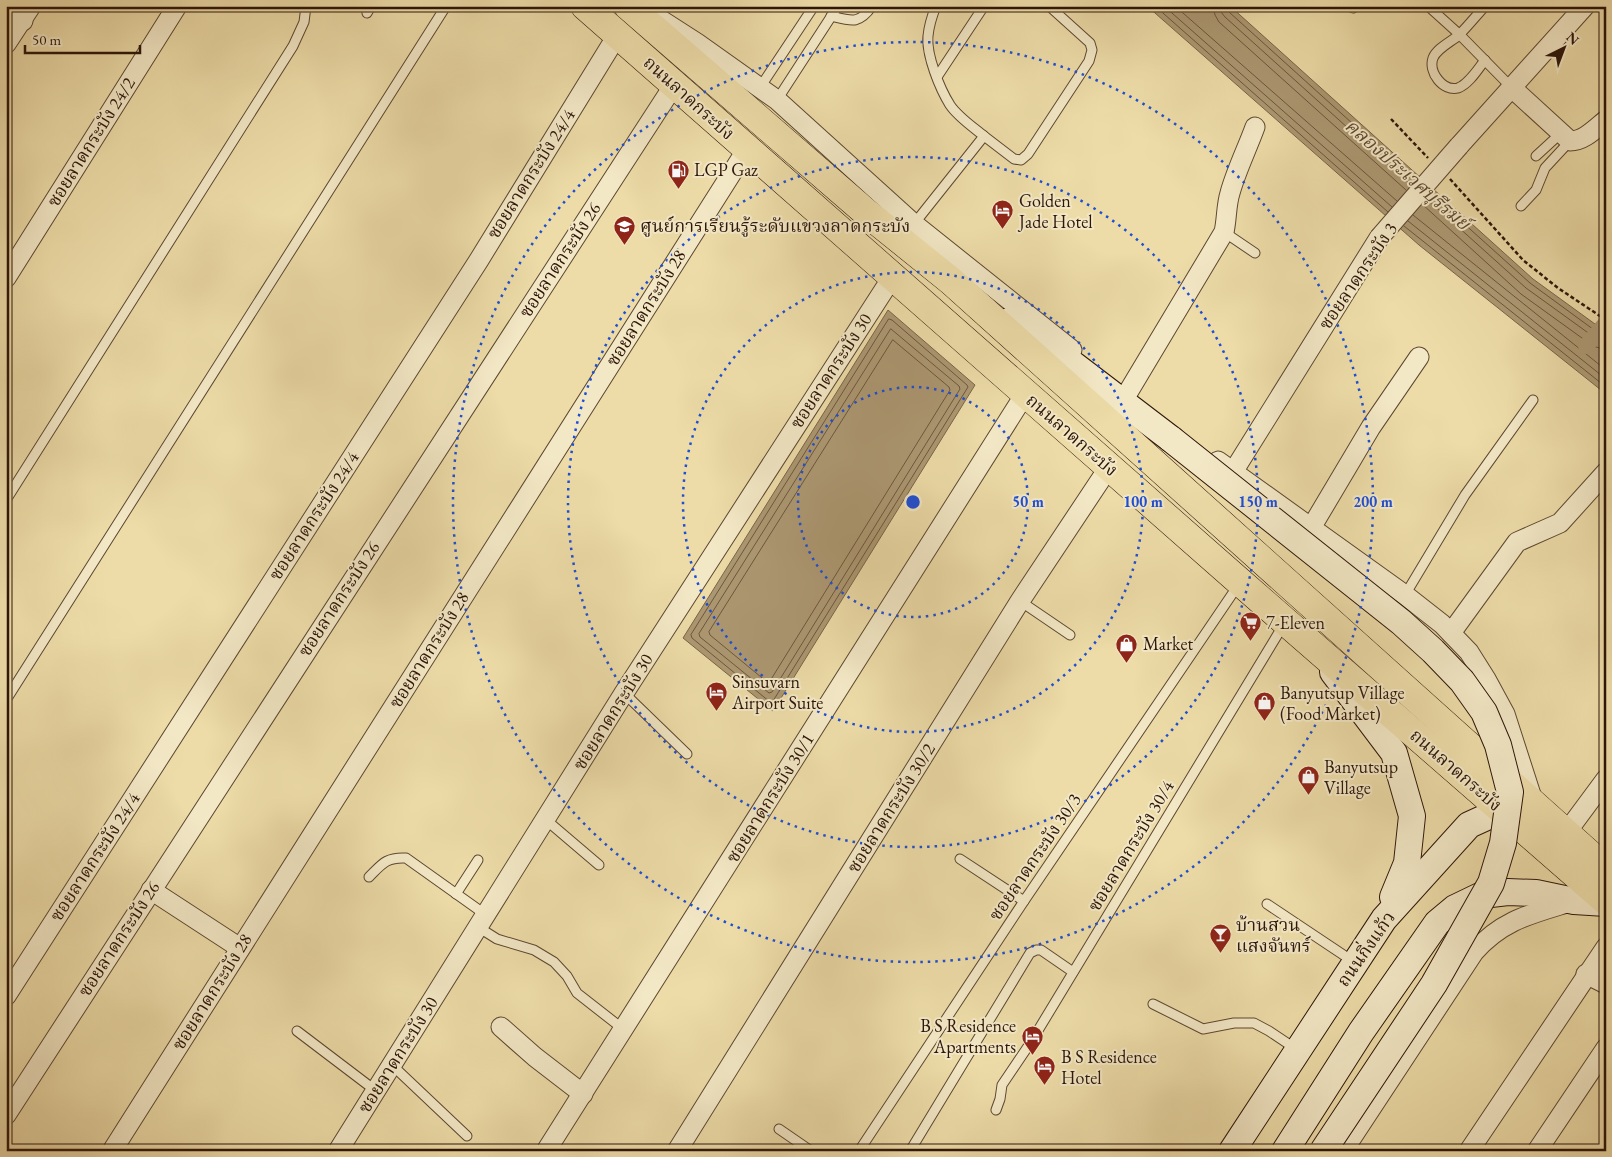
<svg xmlns="http://www.w3.org/2000/svg" width="1612" height="1157" font-family="'EB Garamond','Noto Serif Thai',serif">
<rect width="100%" height="100%" fill="#eddca8"/>
<filter id="stains"><feTurbulence type="fractalNoise" baseFrequency=".004" numOctaves="4"/><feColorMatrix values="0 0 0 0 .2 0 0 0 0 .09 0 0 0 0 .02 0 0 0 .5 -.17"/></filter>
<radialGradient id="worn" r=".72"><stop offset=".6" stop-color="#630" stop-opacity="0"/><stop offset="1" stop-color="#630" stop-opacity=".3"/></radialGradient>
<!-- water -->
<g fill="#ac9872" stroke="#796448">
<polygon points="1147,6 1230,6 1533,279 1606,332 1606,394 1419,245"/>
<polygon points="888,310 975,385 773,711 683,638"/>
</g>
<g fill="none" stroke-linecap="round" stroke-linejoin="round">
<!-- shore -->
<g stroke="#6c563e" stroke-width="1">
<polyline points="1155,6 1388,212"/>
<polyline points="1164,6 1392,207"/>
<polyline points="1175,6 1397,201"/>
<polyline points="1213,6 1215,15 1219,22 1406,190"/>
<polyline points="1221,6 1221,12 1225,17 1411,185"/>
<polyline points="1227,6 1229,12 1415,180"/>
<polyline points="1431,194 1530,283 1601,335 1606,336"/>
<polyline points="1427,199 1526,288 1598,340 1606,342"/>
<polyline points="1422,204 1521,294 1593,346 1606,350"/>
<polyline points="1413,215 1606,370"/>
<polyline points="1408,221 1606,379"/>
<polyline points="1404,226 1606,387"/>
<polygon points="889,319 892,320 967,385 968,387 773,701 770,702 692,638 691,635"/>
<polygon points="891,329 959,386 960,389 772,692 769,693 700,637 699,634"/>
<polygon points="893,340 949,387 950,390 770,681 767,682 710,635 709,632"/>
</g>
<!-- canal -->
<polyline stroke="#ac9872" stroke-width="16" points="1586,346 1606,323"/>
<defs>
<g id="lane">
<path d="M936,6C932,16 929,25 928,36C926,55 940,89 950,105C958,117 973,127 984,136"/>
<polyline points="1348,6 1353,8 1357,6"/>
<polyline points="1428,6 1459,34 1512,88"/>
<polyline points="367,13 371,6"/>
<path d="M831,16C851,21 859,25 872,6"/>
<path d="M1485,60C1478,69 1469,84 1458,88C1443,92 1428,72 1433,58C1437,48 1451,42 1459,35C1468,26 1476,16 1485,6"/>
<polyline points="937,77 984,6"/>
<polyline points="759,89 814,6"/>
<polyline points="777,100 838,6"/>
<polyline points="1536,156 1560,134"/>
<polyline points="1521,206 1536,190 1545,168 1570,141"/>
<polyline points="914,224 984,136 1014,159 1021,160 1028,154 1089,61 1092,50 1090,43 1049,6"/>
<polyline points="1224,232 1255,253"/>
<polyline points="6,500 293,46 304,22 306,6"/>
<polyline points="1405,595 1465,495 1533,400"/>
<polyline points="1020,601 1070,635"/>
<polyline points="624,693 687,754"/>
<polyline points="6,700 446,6"/>
<polyline points="545,819 599,865"/>
<polyline points="960,859 1024,901"/>
<path d="M369,877C382,864 386,857 406,858L486,915"/>
<polyline points="456,894 478,860"/>
<polyline points="1267,904 1354,962"/>
<polyline points="478,927 497,939 534,950 554,962 567,976 577,993 623,1029"/>
<polyline points="1153,1004 1203,1029 1234,1023 1254,1023 1269,1031 1296,1049"/>
<polyline points="297,1031 376,1091"/>
<polyline points="392,1065 467,1136"/>
<polyline points="996,1110 1000,1099 1002,1085 1031,1042 1284,624"/>
<polyline points="779,1129 811,1151"/>
<polyline points="859,1151 1024,901 1239,584"/>
<polyline points="910,1151 1030,953 1036,950 1041,950 1073,972"/>
</g>
<g id="street">
<polyline points="6,7 23,21"/>
<polyline points="655,16 697,43 777,100 914,224 1072,350"/>
<polyline points="6,44 31,6"/>
<path d="M1512,88L1570,141C1584,141 1595,129 1606,120"/>
<polyline points="1459,146 1585,6"/>
<polyline points="6,278 177,6"/>
<path d="M1127,394L1224,232C1227,219 1226,206 1230,193C1236,171 1247,149 1255,127"/>
<polyline points="1218,461 1405,595 1442,624 1469,652 1486,679 1505,714 1534,804"/>
<polyline points="1233,472 1379,238"/>
<polyline points="1311,528 1371,427 1419,357"/>
<polyline points="1451,633 1517,542 1560,523 1606,472"/>
<polyline points="1566,833 1606,779"/>
<polyline points="151,890 240,948"/>
<polyline points="1586,974 1606,984"/>
<polyline points="6,996 479,260 618,34"/>
<polyline points="501,1027 535,1057 583,1094"/>
<polyline points="6,1115 674,85"/>
<polyline points="112,1151 747,149"/>
<polyline points="338,1151 624,693 893,276"/>
<polyline points="546,1151 1025,394"/>
<polyline points="677,1151 1020,601 1109,467"/>
<path d="M1343,1151L1474,952C1502,920 1531,914 1570,902"/>
<polyline points="1469,1151 1606,947"/>
<polyline points="1537,1151 1606,1048"/>
</g>
<g id="secondary">
<polyline points="1009,321 1074,365 1171,439"/>
<polyline points="1333,672 1394,753 1412,816 1407,863 1393,897"/>
<polyline points="1232,1151 1384,919 1469,825 1502,810 1523,812"/>
<polyline points="1285,1151 1361,1032 1437,923 1455,908 1482,895 1508,892 1536,893 1574,901 1606,903"/>
</g>
<g id="primary">
<polyline points="585,6 1240,582 1606,901"/>
<polyline points="628,6 868,214 951,281 1606,869"/>
</g>
</defs>
<!-- lane casing -->
<use href="#lane" stroke="#5d4732" stroke-width="11"/>
<!-- street casing -->
<use href="#street" stroke="#5d4732" stroke-width="21"/>
<!-- secondary casing -->
<use href="#secondary" stroke="#2d150a" stroke-width="28"/>
<!-- primary casing -->
<use href="#primary" stroke="#2d150a" stroke-width="29"/>
<!-- path -->
<g stroke="#2d150a" stroke-width="2.5" stroke-dasharray="4 2.5" stroke-linecap="butt">
<polyline points="1391,119 1428,158"/>
<polyline points="1450,179 1523,260 1558,288 1606,320"/>
</g>
<!-- lane -->
<use href="#lane" stroke="#f3e8c6" stroke-width="9"/>
<!-- street -->
<use href="#street" stroke="#f3e8c6" stroke-width="19"/>
<!-- secondary -->
<use href="#secondary" stroke="#f3e8c6" stroke-width="26"/>
<!-- primary -->
<use href="#primary" stroke="#eddca8" stroke-width="28"/>
<defs>
<polyline id="street-bridge" points="1379,238 1459,146"/>
<polyline id="secondary-bridge" points="1171,439 1401,622 1433,651 1462,681 1484,712 1498,745 1510,792 1503,843 1491,883 1434,984 1323,1151"/>
</defs>
<!-- street-bridge casing -->
<use href="#street-bridge" stroke="#5d4732" stroke-width="21" stroke-linecap="butt"/>
<!-- secondary-bridge casing -->
<use href="#secondary-bridge" stroke="#2d150a" stroke-width="28" stroke-linecap="butt"/>
<!-- street-bridge -->
<use href="#street-bridge" stroke="#f3e8c6" stroke-width="19"/>
<!-- secondary-bridge -->
<use href="#secondary-bridge" stroke="#f3e8c6" stroke-width="26"/>
</g>
<!-- distance rings -->
<g fill="none" stroke="#1d4ed8" stroke-width="2.5" stroke-dasharray="2.5 5">
<circle cx="913" cy="502" r="115"/>
<circle cx="913" cy="502" r="230"/>
<circle cx="913" cy="502" r="345"/>
<circle cx="913" cy="502" r="460"/>
</g>
<!-- icons -->
<defs>
<symbol id="fuel-pin" viewBox="-11 -11 22 30"><path d="M0 17L-7.5 6A9.5 9.5 0 1 1 7.5 6Z" fill="#8f2418" stroke="#f3e8c6"/><path d="M-5.5-6h7V0h2V4h1.3V-2.5L3-4.5l.8-.8L6-3V5H2.5V1h-1V6h-7ZM-4.2-4.7v3.2H.2V-4.7Z" fill="#fff"/></symbol>
<symbol id="hotel-pin" viewBox="-11 -11 22 30"><path d="M0 17L-7.5 6A9.5 9.5 0 1 1 7.5 6Z" fill="#8f2418" stroke="#f3e8c6"/><path d="M-6-4.5h1.5V1H6V5H4.5V3h-9V5H-6ZM-4 0a1.8 1.8 0 1 1 3.6 0ZM.5 0V-2.5h3Q6-2.5 6 0Z" fill="#fff"/></symbol>
<symbol id="school-pin" viewBox="-11 -11 22 30"><path d="M0 17L-7.5 6A9.5 9.5 0 1 1 7.5 6Z" fill="#8f2418" stroke="#f3e8c6"/><path d="M0-5L7-2L0 1L-7-2ZM-4 1L0 2.5L4 1V4Q0 6-4 4Z" fill="#fff"/></symbol>
<symbol id="supermarket-pin" viewBox="-11 -11 22 30"><path d="M0 17L-7.5 6A9.5 9.5 0 1 1 7.5 6Z" fill="#8f2418" stroke="#f3e8c6"/><path d="M-6-5.5h2.5l.6 2H6L4.5 2H-2.5L-4.4-4H-6ZM-1.5 3.2a1.3 1.3 0 1 0 .1 0ZM3 3.2a1.3 1.3 0 1 0 .1 0Z" fill="#fff"/></symbol>
<symbol id="shop-pin" viewBox="-11 -11 22 30"><path d="M0 17L-7.5 6A9.5 9.5 0 1 1 7.5 6Z" fill="#8f2418" stroke="#f3e8c6"/><path d="M-5-2.5h2.3a2.7 3.5 0 0 1 5.4 0H5L5.5 6h-11ZM-1.5-2.5h3a1.5 2.3 0 0 0-3 0Z" fill="#fff"/></symbol>
<symbol id="bar-pin" viewBox="-11 -11 22 30"><path d="M0 17L-7.5 6A9.5 9.5 0 1 1 7.5 6Z" fill="#8f2418" stroke="#f3e8c6"/><path d="M-6-5H6L.8 .8V4.5H3.5V6h-7V4.5H-.8V.8Z" fill="#fff"/></symbol>
</defs>
<g fill-rule="evenodd">
<use href="#fuel-pin" x="666" y="158" width="25" height="34"/>
<use href="#hotel-pin" x="990" y="198" width="25" height="34"/>
<use href="#school-pin" x="612" y="214" width="25" height="34"/>
<use href="#supermarket-pin" x="1238" y="610" width="25" height="34"/>
<use href="#shop-pin" x="1114" y="632" width="25" height="34"/>
<use href="#hotel-pin" x="704" y="680" width="25" height="34"/>
<use href="#shop-pin" x="1252" y="690" width="25" height="34"/>
<use href="#shop-pin" x="1296" y="764" width="25" height="34"/>
<use href="#bar-pin" x="1208" y="922" width="25" height="34"/>
<use href="#hotel-pin" x="1020" y="1024" width="25" height="34"/>
<use href="#hotel-pin" x="1032" y="1054" width="25" height="34"/>
</g>
<g text-anchor="middle" stroke-width="4" stroke-linejoin="round" paint-order="stroke">
<!-- street labels -->
<g font-size="18" fill="#2d150a" stroke="#f3e8c6">
<text transform="translate(689 98) rotate(42)" y="6">ถนนลาดกระบัง</text>
<text transform="translate(91 142) rotate(-58)" y="6">ซอยลาดกระบัง 24/2</text>
<text transform="translate(531 174) rotate(-58)" y="6">ซอยลาดกระบัง 24/4</text>
<text transform="translate(560 260) rotate(-57)" y="6">ซอยลาดกระบัง 26</text>
<text transform="translate(1358 276) rotate(-56)" y="6">ซอยลาดกระบัง 3</text>
<text transform="translate(646 308) rotate(-58)" y="6">ซอยลาดกระบัง 28</text>
<text transform="translate(831 371) rotate(-57)" y="6">ซอยลาดกระบัง 30</text>
<text transform="translate(1072 435) rotate(41)" y="6">ถนนลาดกระบัง</text>
<text transform="translate(314 516) rotate(-57)" y="6">ซอยลาดกระบัง 24/4</text>
<text transform="translate(339 599) rotate(-57)" y="6">ซอยลาดกระบัง 26</text>
<text transform="translate(429 650) rotate(-58)" y="6">ซอยลาดกระบัง 28</text>
<text transform="translate(613 712) rotate(-58)" y="6">ซอยลาดกระบัง 30</text>
<text transform="translate(1456 770) rotate(41)" y="6">ถนนลาดกระบัง</text>
<text transform="translate(770 798) rotate(-58)" y="6">ซอยลาดกระบัง 30/1</text>
<text transform="translate(891 808) rotate(-58)" y="6">ซอยลาดกระบัง 30/2</text>
<text transform="translate(1131 846) rotate(-59)" y="6">ซอยลาดกระบัง 30/4</text>
<text transform="translate(95 857) rotate(-57)" y="6">ซอยลาดกระบัง 24/4</text>
<text transform="translate(1035 857) rotate(-56)" y="6">ซอยลาดกระบัง 30/3</text>
<text transform="translate(119 939) rotate(-57)" y="6">ซอยลาดกระบัง 26</text>
<text transform="translate(1366 949) rotate(-55)" y="6">ถนนกิ่งแก้ว</text>
<text transform="translate(212 992) rotate(-58)" y="6">ซอยลาดกระบัง 28</text>
<text transform="translate(398 1055) rotate(-58)" y="6">ซอยลาดกระบัง 30</text>
</g>
<!-- poi labels -->
<g font-size="18" fill="#2d150a" stroke="#f3e8c6" text-anchor="start">
<text x="694" y="176">LGP Gaz</text>
<text x="1019" y="207">Golden<tspan x="1019" dy="21">Jade Hotel</tspan></text>
<text x="640" y="232">ศูนย์การเรียนรู้ระดับแขวงลาดกระบัง</text>
<text x="1266" y="629">7-Eleven</text>
<text x="1143" y="650">Market</text>
<text x="732" y="688">Sinsuvarn<tspan x="732" dy="21">Airport Suite</tspan></text>
<text x="1280" y="699">Banyutsup Village<tspan x="1280" dy="21">(Food Market)</tspan></text>
<text x="1324" y="773">Banyutsup<tspan x="1324" dy="21">Village</tspan></text>
<text x="1236" y="931">บ้านสวน<tspan x="1236" dy="21">แสงจันทร์</tspan></text>
<text x="1016" y="1032" text-anchor="end">B S Residence<tspan x="1016" dy="21">Apartments</tspan></text>
<text x="1061" y="1063">B S Residence<tspan x="1061" dy="21">Hotel</tspan></text>
</g>
<!-- water labels -->
<g font-size="19" font-style="italic" fill="#604934" stroke="#f3e8c6">
<text transform="translate(1408 174) rotate(41)" y="7">คลองประเวศบุรีรมย์</text>
</g>
</g>
<circle cx="913" cy="502" r="8" fill="#1d4ed8" stroke="#f3e8c6" stroke-width="2.5"/>
<g font-size="15" text-anchor="middle" font-weight="bold" fill="#1d4ed8" stroke="#f3e8c6" stroke-width="4" stroke-linejoin="round" paint-order="stroke">
<text x="1028" y="507">50 m</text>
<text x="1143" y="507">100 m</text>
<text x="1258" y="507">150 m</text>
<text x="1373" y="507">200 m</text>
</g>
<!-- margin -->
<rect width="1612" height="1157" fill="none" stroke="#eddca8" stroke-width="25"/>
<rect x="8" y="8" width="1597" height="1142" fill="none" stroke="#2d150a" stroke-width="2.5"/>
<rect x="12" y="12" width="1587" height="1132" fill="none" stroke="#2d150a"/>
<!-- north arrow -->
<g transform="translate(1564 48) rotate(42)" stroke="#f3e8c6" stroke-width="4" paint-order="stroke">
<path d="M0-4L9 19L0 12L-9 19Z" fill="#2d150a"/>
<text y="-8" font-size="14" font-weight="bold" text-anchor="middle" fill="#2d150a">N</text>
</g>
<!-- scale -->
<path d="M25 45v8h115v-8" fill="none" stroke="#2d150a" stroke-width="2.5"/>
<text x="32" y="45" font-size="15" fill="#2d150a" stroke="#f3e8c6" stroke-width="4" paint-order="stroke">50 m</text>
<rect width="100%" height="100%" filter="url(#stains)"/>
<rect width="100%" height="100%" fill="url(#worn)"/>
</svg>
